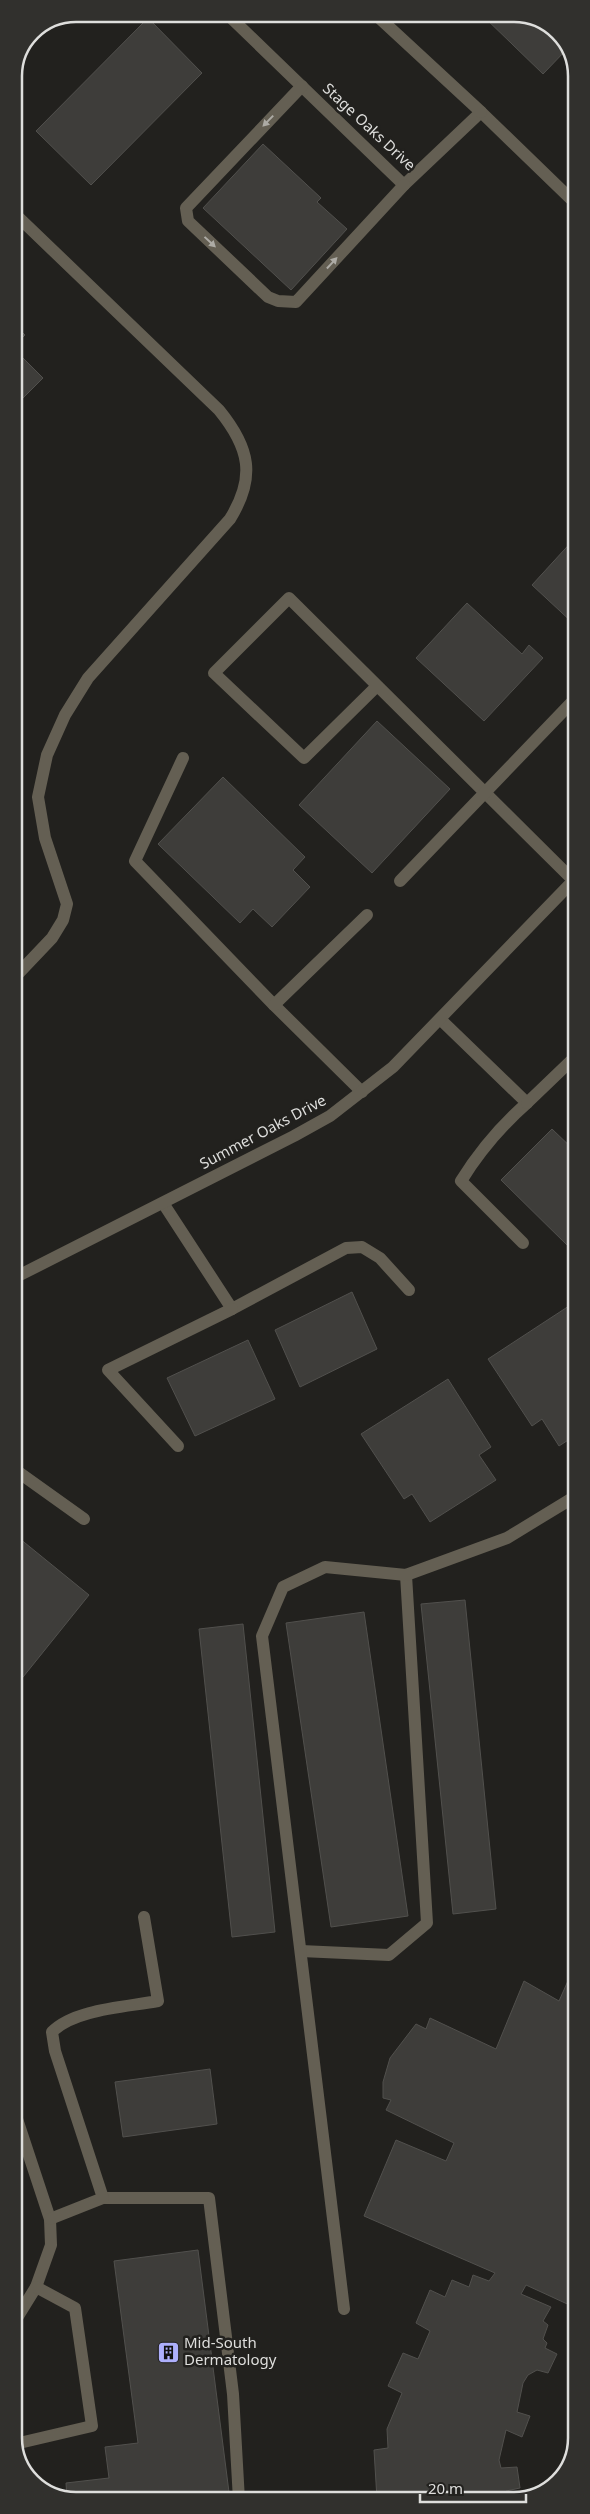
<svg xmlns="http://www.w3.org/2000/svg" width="590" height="2514" font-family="'Noto Sans',sans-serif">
<rect width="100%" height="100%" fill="#22211e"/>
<!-- building -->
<g fill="#3e3d3a" stroke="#51504d">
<polygon points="481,14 521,14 558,32 567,49 543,74"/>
<polygon points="148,18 202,73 91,185 36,131"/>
<polygon points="263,144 321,198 317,202 347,229 291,290 203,208"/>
<polygon points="14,324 25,335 14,346"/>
<polygon points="14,349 43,378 14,407"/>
<polygon points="575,538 575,625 532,585"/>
<polygon points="467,603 522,654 529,645 543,658 484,721 416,658"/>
<polygon points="377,721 450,789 372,873 299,805"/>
<polygon points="223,777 305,857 293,870 310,887 272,927 253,909 240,923 158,844"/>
<polygon points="552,1129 576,1152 576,1240 569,1247 501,1180"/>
<polygon points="352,1292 377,1349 300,1387 275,1330"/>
<polygon points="572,1304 576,1310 576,1435 559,1446 542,1419 532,1426 488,1359"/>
<polygon points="248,1340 275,1399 195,1436 167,1378"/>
<polygon points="448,1379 491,1447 479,1455 496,1480 430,1522 412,1494 404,1499 361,1434"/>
<polygon points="14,1534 89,1595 15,1687"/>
<polygon points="465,1600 496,1909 453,1914 421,1604"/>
<polygon points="364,1612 408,1916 331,1927 286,1623"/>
<polygon points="243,1624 275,1932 232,1937 199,1629"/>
<polygon points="575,1965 576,2308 526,2285 521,2294 551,2307 543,2321 548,2325 543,2339 547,2343 545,2348 557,2354 548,2373 537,2370 528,2375 523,2383 517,2412 530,2416 522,2437 506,2430 499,2460 501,2468 517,2467 520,2488 506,2491 506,2496 500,2499 377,2499 374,2450 388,2448 387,2429 402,2393 388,2386 403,2353 418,2359 430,2331 416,2323 430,2290 445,2297 452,2280 469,2287 473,2275 489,2281 495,2273 364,2216 396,2140 446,2161 454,2143 386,2110 391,2100 383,2098 383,2082 390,2058 416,2024 426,2029 430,2018 496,2049 524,1981 559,2001"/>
<polygon points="210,2069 217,2124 123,2137 115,2082"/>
<polygon points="198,2250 230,2500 73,2500 67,2498 66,2483 109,2478 105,2447 138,2443 114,2261"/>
</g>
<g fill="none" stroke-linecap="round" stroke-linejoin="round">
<!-- minor -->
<g stroke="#645f53" stroke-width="12">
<polyline points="227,14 404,185 481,112 575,203"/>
<polyline points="375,14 481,112"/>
<polyline points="302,86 186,208 188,221 268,297 278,301 296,302 404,185"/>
<path d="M14,213L219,410C250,448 256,477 230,519L88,678L65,715L47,755L38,797L45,838L67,904L63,920L52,938L14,978"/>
<polyline points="377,686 304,758 214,673 289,598 574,881"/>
<polyline points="183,758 135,861 274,1005 362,1092"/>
<polyline points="400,881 573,701"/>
<polyline points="274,1005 367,915"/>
<path d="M441,1020L527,1103C502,1125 479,1152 461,1181L523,1243"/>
<polyline points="527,1103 576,1056"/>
<polyline points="163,1203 232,1309 346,1248 362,1247 380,1258 409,1290"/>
<polyline points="14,1278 294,1136 330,1116 393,1067 575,879"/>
<polyline points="178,1446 108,1370 232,1309"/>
<polyline points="14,1469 84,1519"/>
<polyline points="301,1951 389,1955 427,1923 406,1575"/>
<polyline points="15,2113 50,2219 51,2245 36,2287 15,2321"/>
<polyline points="103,2198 209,2198 233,2394 239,2500"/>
<path d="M50,2219L103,2198L55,2051L52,2032C74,2009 127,2007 158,2001L144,1917"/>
<polyline points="344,2309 262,1636 283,1587 325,1567 406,1575 507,1538 576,1496"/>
<polyline points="15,2444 92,2426 75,2308 36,2287"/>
</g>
</g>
<!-- one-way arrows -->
<defs><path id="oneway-solid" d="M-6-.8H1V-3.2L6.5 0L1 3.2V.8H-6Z" transform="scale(1.25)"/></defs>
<g fill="#adaba5">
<use href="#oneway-solid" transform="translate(268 121) rotate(134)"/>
<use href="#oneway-solid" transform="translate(210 242) rotate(43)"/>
<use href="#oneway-solid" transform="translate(332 263) rotate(-47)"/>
</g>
<!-- icons -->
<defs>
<symbol id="building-square" viewBox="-11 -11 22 22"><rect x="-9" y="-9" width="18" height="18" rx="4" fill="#adaffb" stroke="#22211e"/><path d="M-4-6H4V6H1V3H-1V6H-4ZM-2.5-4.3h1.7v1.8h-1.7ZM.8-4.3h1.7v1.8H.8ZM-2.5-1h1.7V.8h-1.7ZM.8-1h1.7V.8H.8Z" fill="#111"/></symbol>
</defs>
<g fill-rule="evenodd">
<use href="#building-square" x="156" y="2340" width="25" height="25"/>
</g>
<g text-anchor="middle" stroke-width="5" stroke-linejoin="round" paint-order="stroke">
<!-- street labels -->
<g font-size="15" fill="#dededc" stroke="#22211e">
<text transform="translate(369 127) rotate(43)" y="5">Stage Oaks Drive</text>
<text transform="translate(263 1132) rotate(-28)" y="5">Summer Oaks Drive</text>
</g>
<!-- poi labels -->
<g font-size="15" fill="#dededc" stroke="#22211e" text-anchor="start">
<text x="184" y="2348">Mid-South<tspan x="184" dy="17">Dermatology</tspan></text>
</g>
</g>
<!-- crop -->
<path d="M0 0H590V2514H0ZM76 22H514A54 54 0 0 1 568 76V2438A54 54 0 0 1 514 2492H76A54 54 0 0 1 22 2438V76A54 54 0 0 1 76 22Z" fill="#31302d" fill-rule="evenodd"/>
<path fill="none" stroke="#dededc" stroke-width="2.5" d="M76 22H514A54 54 0 0 1 568 76V2438A54 54 0 0 1 514 2492H76A54 54 0 0 1 22 2438V76A54 54 0 0 1 76 22Z"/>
<!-- scale -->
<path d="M420 2494v8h106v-8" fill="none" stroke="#dededc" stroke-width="2.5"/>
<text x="428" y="2494" font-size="15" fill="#dededc" stroke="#22211e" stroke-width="4" paint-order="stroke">20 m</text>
</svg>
